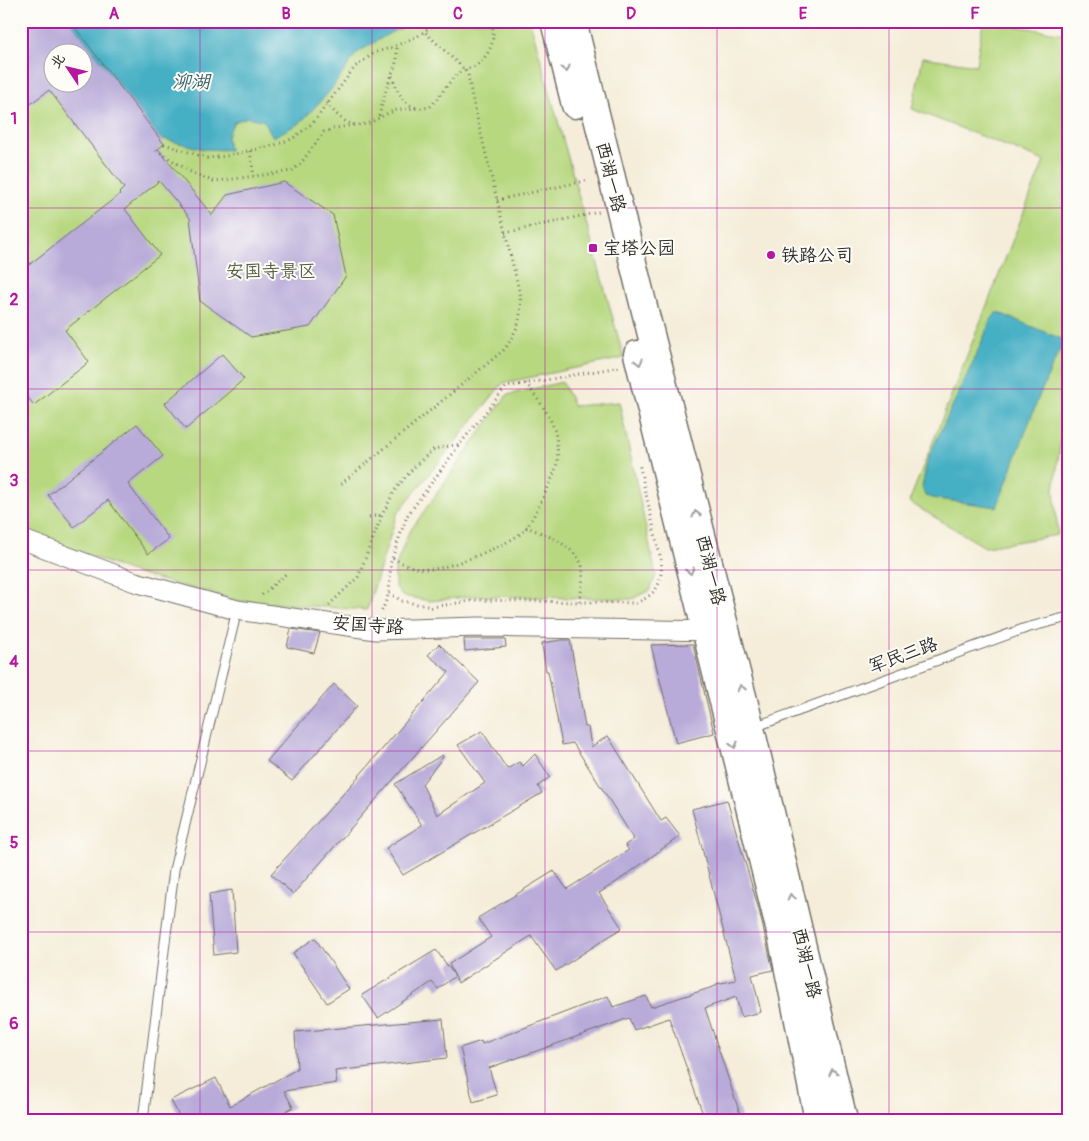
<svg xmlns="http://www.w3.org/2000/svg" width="1089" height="1141" font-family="Pangolin,'LXGW WenKai TC',sans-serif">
<rect width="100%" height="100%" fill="#fdfcf7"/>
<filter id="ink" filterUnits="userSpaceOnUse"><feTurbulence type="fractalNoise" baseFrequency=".02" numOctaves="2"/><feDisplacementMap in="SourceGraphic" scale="10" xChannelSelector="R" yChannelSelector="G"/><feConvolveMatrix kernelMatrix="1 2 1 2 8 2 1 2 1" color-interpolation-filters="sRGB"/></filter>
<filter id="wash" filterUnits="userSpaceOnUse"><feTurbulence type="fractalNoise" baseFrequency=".0096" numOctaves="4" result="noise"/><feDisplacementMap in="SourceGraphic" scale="20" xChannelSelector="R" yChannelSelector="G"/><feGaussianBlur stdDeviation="1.12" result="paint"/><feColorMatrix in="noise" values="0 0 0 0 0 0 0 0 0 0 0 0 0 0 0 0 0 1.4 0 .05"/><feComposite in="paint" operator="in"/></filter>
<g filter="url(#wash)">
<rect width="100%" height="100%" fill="#f5edd9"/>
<!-- green -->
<g fill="#b8d880" stroke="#728256" fill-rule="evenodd">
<path d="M21,21H530L624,358L503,383L397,514L367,610L240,601L134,573L21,529ZM52,52H82V82H52Z"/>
<polygon points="983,21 1064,34 1066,21 1068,21 1068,384 1054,490 1058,535 985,547 909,502 1044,161 912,109 923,57 976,65"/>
<polygon points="562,382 574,406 619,402 656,575 650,590 632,599 475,596 430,601 402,596 395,586 395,568 408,534 507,395"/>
</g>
<!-- water -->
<g fill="#45afc4" stroke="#386d78">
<polygon points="70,21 416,21 390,33 357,53 330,91 300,123 273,137 264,121 248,117 234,122 227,136 229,150 203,149 159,138"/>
<polygon points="997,312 1064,340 1040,394 997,507 937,499 925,496 922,487 928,458 973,362 991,320"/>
</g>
<g id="blocks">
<!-- building -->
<g fill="#b8abd9" fill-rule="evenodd">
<path d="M21,21H70L164,144L158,149L212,215L227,195L284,182L333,215L346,276L310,327L251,337L200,301L190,218L159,181L125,209L160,255L65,330L89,362L34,405L21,389V271L120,194L119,193L124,188L49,90L21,111ZM52,52H82V82H52Z"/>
<polygon points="222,354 244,379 186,429 165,403"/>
<polygon points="137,424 163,456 128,484 169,539 148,554 108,500 74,527 48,495"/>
<polygon points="291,629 320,633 314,653 287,647"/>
<polygon points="464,639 505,639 506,647 465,651"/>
<polygon points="562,640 570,640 585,727 588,727 591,747 608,736 661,821 666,818 680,836 618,881 599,893 622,928 556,971 531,936 458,983 449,964 491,937 478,918 554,871 567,889 629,850 625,845 634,839 573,743 562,745 548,671 546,671 542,643"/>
<polygon points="439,644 479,682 293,894 271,874 352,784 449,672 428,655"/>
<polygon points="693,644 714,733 676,743 651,645"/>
<polygon points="334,684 357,706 292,781 267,761"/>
<polygon points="482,731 507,769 519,762 523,766 535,754 550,777 538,786 542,793 403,875 386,848 422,825 395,784 442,755 443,757 422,784 437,815 485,783 458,745"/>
<polygon points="727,800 759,910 773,970 752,975 761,1012 741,1017 736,997 705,1008 742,1120 705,1120 669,1018 634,1030 629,1018 489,1068 497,1095 473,1102 460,1048 481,1041 482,1044 608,996 613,1007 646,996 651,1007 716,986 716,984 736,980 692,809"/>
<polygon points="232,890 236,952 214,955 209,894"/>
<polygon points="315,938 349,989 327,1003 293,953"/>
<polygon points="436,950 455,976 438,989 432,982 378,1018 362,995"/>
<polygon points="443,1019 447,1058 335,1071 337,1083 284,1091 293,1107 271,1120 181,1120 171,1100 216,1078 230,1106 297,1069 295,1032"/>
</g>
</g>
</g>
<g filter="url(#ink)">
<use href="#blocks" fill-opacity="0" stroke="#726f68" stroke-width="1"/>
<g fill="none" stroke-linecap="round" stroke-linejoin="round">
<defs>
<g id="service">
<polyline points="754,727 1026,628 1068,617"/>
<polyline points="143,1120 174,870 237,610"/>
</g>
<polyline id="minor" points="21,539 135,582 237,610 376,630 479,627 718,631"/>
<g id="secondary">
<polyline points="554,21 575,105"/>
<polyline points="573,21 644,307 751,728 844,1120"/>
<polyline points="637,354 782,940 818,1120"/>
</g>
</defs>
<!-- service casing -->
<use href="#service" stroke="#726f68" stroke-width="11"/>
<!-- minor casing -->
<use href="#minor" stroke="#726f68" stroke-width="21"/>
<!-- secondary casing -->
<use href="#secondary" stroke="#726f68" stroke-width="29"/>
<!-- path -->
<g stroke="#726f68" stroke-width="3" stroke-dasharray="1 4" stroke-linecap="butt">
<path d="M392,76C397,90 402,105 418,108"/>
<path d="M327,103C338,117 349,130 369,123C379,119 387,112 398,110C408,108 419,109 430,107C439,98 450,79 460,72C465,69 471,68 475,66C490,56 497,38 491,21"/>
<polyline points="379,116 385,93 397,60 397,46"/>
<polyline points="164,144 207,158 226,156 275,145 292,139 313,123 355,67 374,53 393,47 418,36 439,21"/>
<polyline points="156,150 194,174 213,181 226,180 292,171 301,163 324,132 336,128 354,125"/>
<polyline points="250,151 254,176"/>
<polyline points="497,200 589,180"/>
<polyline points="505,233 599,212"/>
<path d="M341,484L505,349C518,328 522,320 520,294L472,97L468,74L465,70L425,32"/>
<polyline points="369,517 382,515"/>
<path d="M526,527C545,534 571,544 581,563C585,572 581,593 579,602"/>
<path d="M393,558C404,565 418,570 432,569C451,568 510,544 524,531C530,525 555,476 556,466C558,461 558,453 557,447C557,422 540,403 526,383"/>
<path d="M389,593L402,601L432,607L477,600L636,603C657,594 663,583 661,560L639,463"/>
<polyline points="262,595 288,572"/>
<polyline points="329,605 358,577 382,515 395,490 413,468 434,449 460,444"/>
<polyline points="382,611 389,593 391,561 407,516 460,444 506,387 619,367"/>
</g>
<!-- service -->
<use href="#service" stroke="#fff" stroke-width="9"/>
<!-- minor -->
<use href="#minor" stroke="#fff" stroke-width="19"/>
<!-- secondary -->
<use href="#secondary" stroke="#fff" stroke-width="26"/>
</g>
<!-- one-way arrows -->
<defs><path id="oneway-chevron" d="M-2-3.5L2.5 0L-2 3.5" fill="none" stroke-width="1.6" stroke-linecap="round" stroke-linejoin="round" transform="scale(1.25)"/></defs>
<g stroke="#a0a0a0">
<use href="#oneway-chevron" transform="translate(566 69) rotate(76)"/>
<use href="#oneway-chevron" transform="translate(639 362) rotate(76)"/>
<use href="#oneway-chevron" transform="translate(696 514) rotate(-104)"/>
<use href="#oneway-chevron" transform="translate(690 571) rotate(76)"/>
<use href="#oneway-chevron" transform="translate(741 688) rotate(-104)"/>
<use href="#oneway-chevron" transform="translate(734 745) rotate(76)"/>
<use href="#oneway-chevron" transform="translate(791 897) rotate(-103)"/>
<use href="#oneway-chevron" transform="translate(833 1072) rotate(-103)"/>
</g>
</g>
<!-- grid -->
<path fill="none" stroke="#b5179e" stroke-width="1" stroke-opacity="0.55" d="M200,21V1120M372,21V1120M545,21V1120M717,21V1120M889,21V1120M21,208H1068M21,389H1068M21,570H1068M21,751H1068M21,932H1068"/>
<!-- markers -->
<g fill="#b5179e" stroke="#fdfcf7" stroke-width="2">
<rect x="588" y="243" width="10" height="10" rx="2.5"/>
<circle cx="771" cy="255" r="5"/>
</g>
<g text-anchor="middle" stroke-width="4" stroke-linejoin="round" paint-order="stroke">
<!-- street labels -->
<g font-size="18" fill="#2b2b2b" stroke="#fdfcf7">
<text transform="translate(611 177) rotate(76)" y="6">西湖一路</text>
<text transform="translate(711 570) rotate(76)" y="6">西湖一路</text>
<text transform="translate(368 625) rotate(4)" y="6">安国寺路</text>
<text transform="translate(903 655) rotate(-20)" y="6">军民三路</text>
<text transform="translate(807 963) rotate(77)" y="6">西湖一路</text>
</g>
<!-- poi labels -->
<g font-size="18" fill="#2b2b2b" stroke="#fdfcf7" text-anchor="start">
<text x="603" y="254">宝塔公园</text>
<text x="781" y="261">铁路公司</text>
</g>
<!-- park labels -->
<g font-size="18" fill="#555f44" stroke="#fdfcf7">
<text x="271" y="277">安国寺景区</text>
</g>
<!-- water labels -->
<g font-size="19" font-style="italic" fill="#356068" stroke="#fdfcf7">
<text x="191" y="88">泖湖</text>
</g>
</g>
<!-- margin -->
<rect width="1089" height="1141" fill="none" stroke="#fdfcf7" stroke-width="55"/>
<!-- north arrow -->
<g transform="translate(68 68) rotate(305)"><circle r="24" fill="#fdfcf7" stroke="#a9a8a5"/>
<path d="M0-4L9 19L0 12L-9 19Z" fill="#b5179e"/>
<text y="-8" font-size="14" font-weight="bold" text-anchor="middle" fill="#2b2b2b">北</text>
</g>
<rect x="28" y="28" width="1034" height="1086" fill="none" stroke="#b5179e" stroke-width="2"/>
<g font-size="16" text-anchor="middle" font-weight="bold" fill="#b5179e">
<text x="114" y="19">A</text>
<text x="286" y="19">B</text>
<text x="458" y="19">C</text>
<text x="631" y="19">D</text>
<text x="803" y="19">E</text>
<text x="975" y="19">F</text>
<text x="14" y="124">1</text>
<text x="14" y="305">2</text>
<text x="14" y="486">3</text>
<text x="14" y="667">4</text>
<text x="14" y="848">5</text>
<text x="14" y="1029">6</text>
</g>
</svg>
